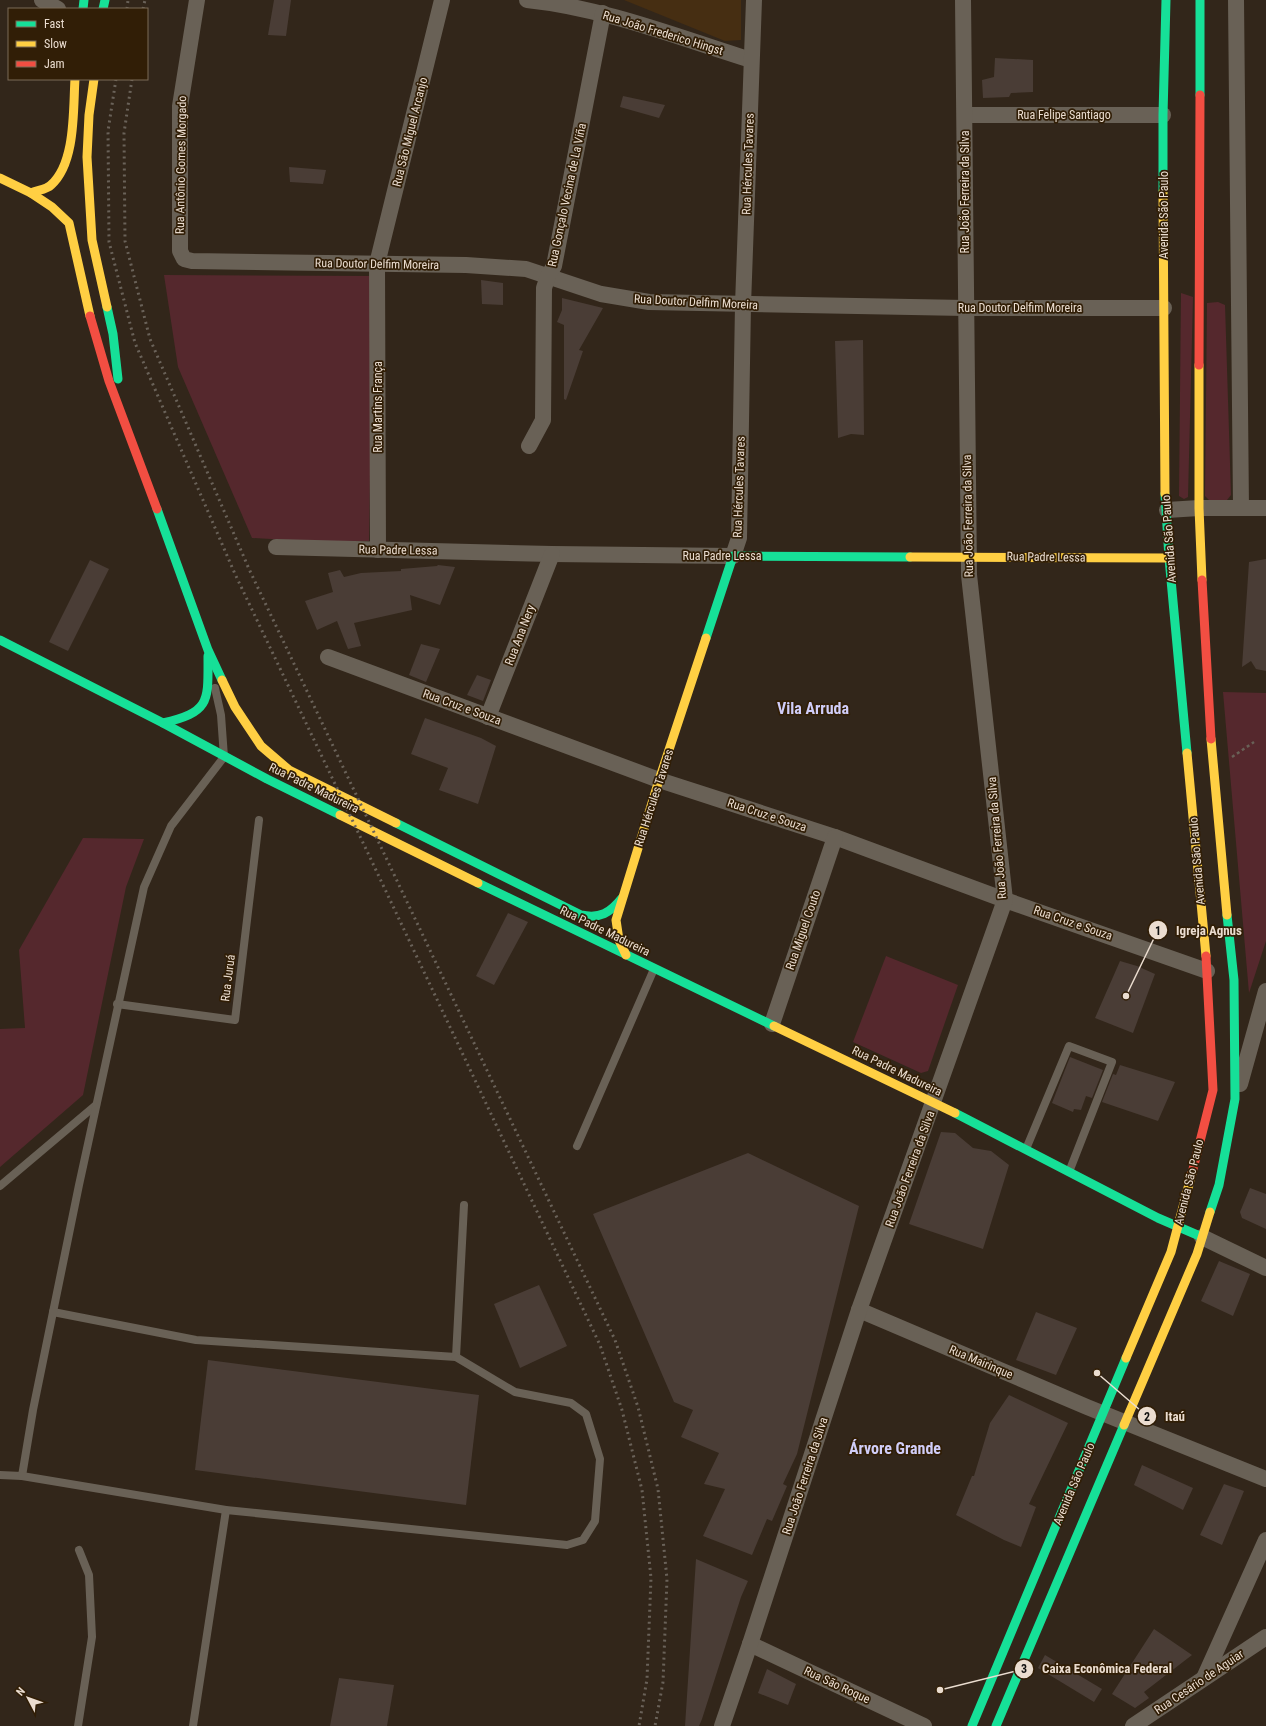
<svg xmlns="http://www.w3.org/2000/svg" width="1266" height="1726" font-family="'Roboto Condensed',sans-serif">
<rect width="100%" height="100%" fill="#32261a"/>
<!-- built -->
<polygon fill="#462e12" points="624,0 741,0 741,40 725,41"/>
<!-- green -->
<g fill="#55282d">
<polygon points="164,275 373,276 369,541 305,541 252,538 178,367"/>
<polygon points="1181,293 1193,297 1188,497 1184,499 1179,496"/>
<polygon points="1218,302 1225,305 1231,495 1227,500 1211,502 1205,496 1207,303"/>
<polygon points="1223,692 1266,693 1266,941 1249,993"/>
<polygon points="83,838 144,839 126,887 83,1095 0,1167 0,1029 25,1028 19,950"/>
<polygon points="886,956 958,985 928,1071 921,1073 853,1042"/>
</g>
<!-- building -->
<g fill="#4a3d36">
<polygon points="274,0 291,0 286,36 268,35"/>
<polygon points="995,58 1033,60 1033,92 1011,93 1009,97 983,98 982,80 994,77"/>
<polygon points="623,96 665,105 659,118 620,107"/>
<polygon points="289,167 326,170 323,184 290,182"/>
<polygon points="481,280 503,283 503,305 482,304"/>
<polygon points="562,298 603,308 579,350 583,351 566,400 564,399 564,325 557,322 562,310"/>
<polygon points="863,340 864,435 851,434 838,438 835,341"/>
<polygon points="1266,559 1266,671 1256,669 1251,661 1242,667 1249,562"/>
<polygon points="90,560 109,569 68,651 49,642"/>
<polygon points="438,565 455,567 440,605 410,595 412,610 354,623 361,646 348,649 337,621 317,630 305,601 333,592 328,573 340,570 344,577 361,573 401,571 401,569 437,566"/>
<polygon points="421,644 440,649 426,682 409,675"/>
<polygon points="477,675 491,680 483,701 467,695"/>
<polygon points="425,718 481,738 496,746 478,804 439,790 448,768 411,754"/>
<polygon points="508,913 528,922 494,985 476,976"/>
<polygon points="1120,961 1137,966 1155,974 1133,1033 1095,1018"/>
<polygon points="1070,1057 1103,1070 1092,1098 1086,1096 1081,1110 1074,1109 1073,1112 1052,1103"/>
<polygon points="1120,1065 1175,1082 1158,1121 1102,1102 1113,1074 1116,1075"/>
<polygon points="941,1132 955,1133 973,1148 991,1151 1009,1165 983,1249 909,1224"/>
<polygon points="748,1153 859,1206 797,1454 783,1484 787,1486 772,1521 767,1519 752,1555 703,1536 725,1489 704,1484 719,1453 681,1437 693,1410 674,1402 593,1214"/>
<polygon points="1250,1188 1266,1194 1266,1229 1242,1218 1240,1212"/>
<polygon points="1219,1261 1250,1274 1233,1316 1201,1301"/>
<polygon points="539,1285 567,1346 520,1368 494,1304"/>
<polygon points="1036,1312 1077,1328 1056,1375 1016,1360"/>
<polygon points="208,1360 479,1395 466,1505 195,1470"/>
<polygon points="1009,1395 1068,1423 1029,1504 1036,1507 1021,1547 1004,1540 956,1515 972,1476 974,1476 990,1423"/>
<polygon points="1142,1465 1193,1488 1183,1510 1134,1485"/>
<polygon points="1224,1484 1244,1491 1222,1545 1200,1535"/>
<polygon points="696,1559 748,1581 741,1597 702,1719 699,1726 685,1726"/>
<polygon points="1154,1629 1192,1655 1144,1692 1149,1698 1135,1708 1112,1694"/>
<polygon points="1045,1655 1102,1689 1094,1702 1038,1668"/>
<polygon points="767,1669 796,1684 788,1705 758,1693"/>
<polygon points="339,1678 394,1685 387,1726 330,1726"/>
</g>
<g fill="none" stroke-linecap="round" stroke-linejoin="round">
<!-- path -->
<polyline stroke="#696157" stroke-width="2.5" stroke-dasharray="3 3" stroke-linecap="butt" points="1232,757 1254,742"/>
<!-- lane -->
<g stroke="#696156" stroke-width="8">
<polyline points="117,1004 235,1020 259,820"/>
<polyline points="577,1146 654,969"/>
<polyline points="1026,1149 1069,1046 1112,1062 1069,1172"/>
<polyline points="0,1186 96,1105"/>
<polyline points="53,1312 196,1340 456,1357 464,1205"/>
<polyline points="0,1475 22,1476 33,1410 79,1185 144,887 171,826 224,757 221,715 215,688"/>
<polyline points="22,1476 226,1510 567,1545 583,1540 595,1521 600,1459 586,1414 571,1403 515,1392 456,1357"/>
<polyline points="78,1726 92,1637 89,1575 79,1550"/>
<polyline points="193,1726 226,1510"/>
</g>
<!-- street -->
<g stroke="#696156" stroke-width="16">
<polyline points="42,0 58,9"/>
<polyline points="197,0 180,106 180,251 184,259 192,261 466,265 526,269 601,294 649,302 965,308 1164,308"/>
<path d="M527,0C604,8 677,37 751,60"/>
<polyline points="1236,0 1241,508"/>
<polyline points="965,115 1163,115"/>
<polyline points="529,446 543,420 544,288 548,276 554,266 603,13"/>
<polyline points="1167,510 1199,508 1266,508"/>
<polyline points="276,547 552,554 733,556 739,538 743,305 754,0"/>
<polyline points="378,550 377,264 442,0"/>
<polyline points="328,657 659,780 835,837 1005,900 1207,971"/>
<polyline points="488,717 552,554"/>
<polyline points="772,1024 835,837"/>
<polyline points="1240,1084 1266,991"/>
<polyline points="1202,1237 1266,1268"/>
<polyline points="859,1310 1087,1407 1266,1479"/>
<polyline points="750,1644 924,1726"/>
<polyline points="1204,1678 1266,1540"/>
<polyline points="722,1726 750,1644 859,1310 1005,900 969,575 963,0"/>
<polyline points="1133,1726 1266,1637"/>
</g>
<!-- fast -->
<g stroke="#16e098" stroke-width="9">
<polyline points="83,9 84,0"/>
<polyline points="103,9 105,0"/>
<polyline points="1200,95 1200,0"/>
<polyline points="1163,192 1163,115 1166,0"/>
<polyline points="107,307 113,334 118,379"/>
<polyline points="1165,494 1169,558 1187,753"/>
<polyline points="157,509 208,650 222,680"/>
<polyline points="706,638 733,556 910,557"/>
<polyline points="0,640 163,723 267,779 340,815"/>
<path d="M163,723C211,712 208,701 208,656"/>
<path d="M396,823L581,915C600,919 610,913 622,898"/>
<polyline points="478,883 774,1026"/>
<polyline points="955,1113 1158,1218 1202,1237"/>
<polyline points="1210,1212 1219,1185 1235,1099 1234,980 1227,915"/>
<polyline points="972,1726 1126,1358"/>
<polyline points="996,1726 1124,1425"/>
</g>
<!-- slow -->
<g stroke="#ffcf43" stroke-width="9">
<polyline points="94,79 89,115 87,157 92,240 107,307"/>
<polyline points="0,178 31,193 52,207 69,223 90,316"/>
<polyline points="1163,192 1165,494"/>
<path d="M31,193C37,190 46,190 51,185C76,163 73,109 75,79"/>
<polyline points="1199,365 1199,508 1202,580"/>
<polyline points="910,557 1169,558"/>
<polyline points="222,680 235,707 261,746 289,770 396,823"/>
<polyline points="1211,739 1227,915"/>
<polyline points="1187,753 1206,956"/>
<polyline points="340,815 478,883"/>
<polyline points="626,955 619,940 616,920 659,780 706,638"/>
<polyline points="774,1026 955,1113"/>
<polyline points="1126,1358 1171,1252 1192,1173"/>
<polyline points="1124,1425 1197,1254 1210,1212"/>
</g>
<!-- jam -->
<g stroke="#f24e42" stroke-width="9">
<polyline points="90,316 109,381 157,509"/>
<polyline points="1199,365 1200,95"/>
<polyline points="1202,580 1211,739"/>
<polyline points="1192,1173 1213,1090 1206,956"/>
</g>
<!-- rail -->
<g stroke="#6a6259" stroke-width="3" stroke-dasharray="2 4" stroke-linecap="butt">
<polyline points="127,9 128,0"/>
<polyline points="143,9 145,0"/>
<polyline points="116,79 108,131 109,242 135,343 235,574 366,849 600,1345 622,1410 642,1490 651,1578 647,1679 639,1726"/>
<polyline points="132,79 124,133 125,241 150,339 249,569 615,1340 638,1407 658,1489 667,1579 663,1682 655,1726"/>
</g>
</g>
<g text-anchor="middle" stroke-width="3.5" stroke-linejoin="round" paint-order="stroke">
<!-- street labels -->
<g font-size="12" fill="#ebddd0" stroke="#311e06">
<text transform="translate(663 33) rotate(17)" y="4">Rua João Frederico Hingst</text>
<text x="1064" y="119">Rua Felipe Santiago</text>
<text transform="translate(410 132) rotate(-76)" y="4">Rua São Miguel Arcanjo</text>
<text transform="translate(748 164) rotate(-88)" y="4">Rua Hércules Tavares</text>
<text transform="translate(181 165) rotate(-89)" y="4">Rua Antônio Gomes Morgado</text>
<text transform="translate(965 192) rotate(-90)" y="4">Rua João Ferreira da Silva</text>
<text transform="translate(567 195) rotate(-78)" y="4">Rua Gonçalo Vecina de La Viña</text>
<text transform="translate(1164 215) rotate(-90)" y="4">Avenida São Paulo</text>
<text transform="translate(377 264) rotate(1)" y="4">Rua Doutor Delfim Moreira</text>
<text transform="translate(696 302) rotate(3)" y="4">Rua Doutor Delfim Moreira</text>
<text x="1020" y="312">Rua Doutor Delfim Moreira</text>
<text transform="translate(378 407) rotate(-90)" y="4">Rua Martins França</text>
<text transform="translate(739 487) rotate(-88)" y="4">Rua Hércules Tavares</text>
<text transform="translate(968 516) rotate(-91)" y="4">Rua João Ferreira da Silva</text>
<text transform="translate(1169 539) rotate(-94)" y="4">Avenida São Paulo</text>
<text transform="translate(398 550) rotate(1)" y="4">Rua Padre Lessa</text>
<text x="722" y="560">Rua Padre Lessa</text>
<text transform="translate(1046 557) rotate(1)" y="4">Rua Padre Lessa</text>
<text transform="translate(520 635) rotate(-69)" y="4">Rua Ana Nery</text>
<text transform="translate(462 707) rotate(20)" y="4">Rua Cruz e Souza</text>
<text transform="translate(314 788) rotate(26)" y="4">Rua Padre Madureira</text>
<text transform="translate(654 798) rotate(-72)" y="4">Rua Hércules Tavares</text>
<text transform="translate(767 815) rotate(18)" y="4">Rua Cruz e Souza</text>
<text transform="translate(997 838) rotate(-95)" y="4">Rua João Ferreira da Silva</text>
<text transform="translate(1197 861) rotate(-95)" y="4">Avenida São Paulo</text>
<text transform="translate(1073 923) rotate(19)" y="4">Rua Cruz e Souza</text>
<text transform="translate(803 930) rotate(-71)" y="4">Rua Miguel Couto</text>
<text transform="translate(605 931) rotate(26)" y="4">Rua Padre Madureira</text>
<text transform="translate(228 978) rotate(-83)" y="4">Rua Juruá</text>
<text transform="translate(897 1071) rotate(26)" y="4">Rua Padre Madureira</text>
<text transform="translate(910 1169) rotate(-70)" y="4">Rua João Ferreira da Silva</text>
<text transform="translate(1189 1182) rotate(-76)" y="4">Avenida São Paulo</text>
<text transform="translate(981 1362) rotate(23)" y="4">Rua Mairinque</text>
<text transform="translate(805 1476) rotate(-72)" y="4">Rua João Ferreira da Silva</text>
<text transform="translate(1074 1484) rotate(-67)" y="4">Avenida São Paulo</text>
<text transform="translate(1199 1682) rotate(-34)" y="4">Rua Cesário de Aguiar</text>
<text transform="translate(837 1685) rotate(25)" y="4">Rua São Roque</text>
</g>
<!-- district labels -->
<g font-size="16" font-weight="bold" fill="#d0cdf8" stroke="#311e06">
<text x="813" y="714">Vila Arruda</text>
<text x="895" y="1454">Árvore Grande</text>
</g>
</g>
<!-- callouts -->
<path fill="none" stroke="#ebddd0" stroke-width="1.5" d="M1126 996L1158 930M1097 1373L1147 1416M940 1690L1024 1669"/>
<g fill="#ebddd0" stroke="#311e06" stroke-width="1.5">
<circle cx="1126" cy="996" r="4"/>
<circle cx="1097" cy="1373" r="4"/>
<circle cx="940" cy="1690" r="4"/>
<circle cx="1158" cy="930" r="10"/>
<circle cx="1147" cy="1416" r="10"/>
<circle cx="1024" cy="1669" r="10"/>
</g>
<g font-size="12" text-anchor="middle" font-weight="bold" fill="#111">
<text x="1158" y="935">1</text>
<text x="1147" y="1421">2</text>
<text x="1024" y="1673">3</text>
</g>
<g font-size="13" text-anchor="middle" font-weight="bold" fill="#ebddd0" stroke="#311e06" stroke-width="3.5" stroke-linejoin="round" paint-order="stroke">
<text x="1209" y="935">Igreja Agnus</text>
<text x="1175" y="1421">Itaú</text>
<text x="1107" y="1673">Caixa Econômica Federal</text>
</g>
<!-- legend -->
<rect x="8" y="8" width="140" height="72" fill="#311e06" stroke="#7b6a57"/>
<rect x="16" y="21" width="20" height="6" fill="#16e098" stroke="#7b6a57"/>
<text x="44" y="28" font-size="12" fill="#ebddd0">Fast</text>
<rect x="16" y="41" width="20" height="6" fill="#ffcf43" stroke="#7b6a57"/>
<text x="44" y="48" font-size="12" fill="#ebddd0">Slow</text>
<rect x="16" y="61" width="20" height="6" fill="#f24e42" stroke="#7b6a57"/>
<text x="44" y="68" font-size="12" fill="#ebddd0">Jam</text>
<!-- north arrow -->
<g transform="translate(28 1698) rotate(311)" stroke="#311e06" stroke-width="3" paint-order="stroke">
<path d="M0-3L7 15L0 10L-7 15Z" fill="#ebddd0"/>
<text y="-6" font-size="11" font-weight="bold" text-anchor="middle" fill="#ebddd0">N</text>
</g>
</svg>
